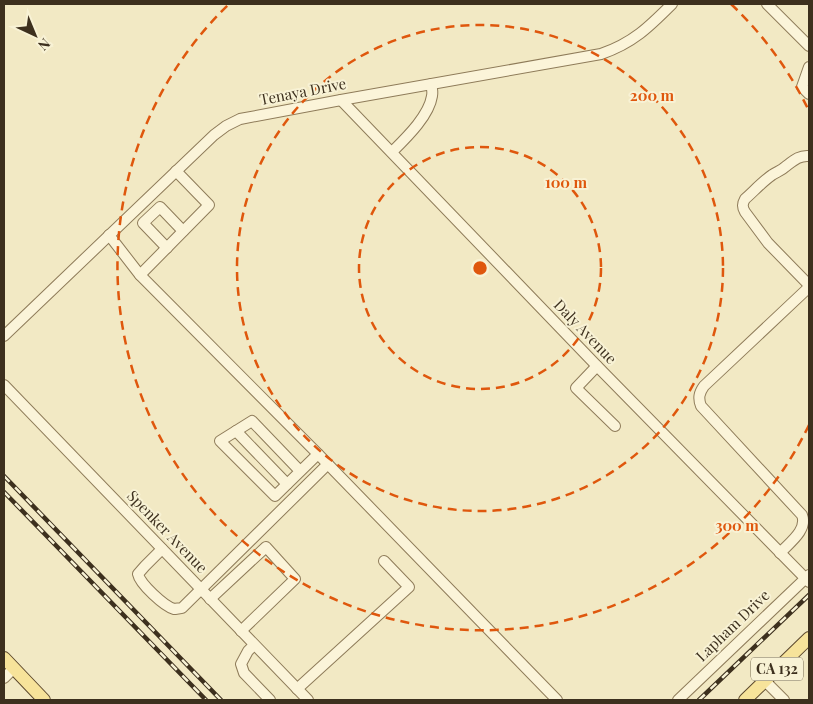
<svg xmlns="http://www.w3.org/2000/svg" width="813" height="704" font-family="'Playfair Display',serif">
<rect width="100%" height="100%" fill="#f2e9c4"/>
<g fill="none" stroke-linecap="round" stroke-linejoin="round">
<defs>
<g id="minor">
<polyline points="767,4 809,46"/>
<polyline points="809,67 802,87 809,94"/>
<polyline points="341,100 597,366 809,582"/>
<path d="M392,152C406,138 429,116 432,96C433,92 432,88 431,84"/>
<polyline points="176,171 209,205 140,275 318,454 275,496 220,441 252,421 300,471"/>
<polyline points="109,235 140,275"/>
<polyline points="167,248 143,223 160,207 183,231"/>
<path d="M4,336L214,135L226,126L240,119L341,100L601,54C633,43 649,27 672,4"/>
<polyline points="597,366 576,388 615,426"/>
<polyline points="4,385 308,700"/>
<polyline points="236,431 287,484"/>
<polyline points="318,454 557,700"/>
<path d="M162,549L145,566L138,574C140,584 164,606 174,609C176,609 180,608 182,608L328,464"/>
<path d="M780,553C789,543 808,530 802,515L701,406C698,398 699,393 704,386L806,290L808,287L807,283L768,243L745,212C742,207 742,204 745,199C754,191 762,182 772,175C776,172 781,171 785,167C793,161 799,155 809,156"/>
<polyline points="210,599 266,547 295,579 241,631"/>
<polyline points="254,645 248,651 241,664 244,673 270,700"/>
<polyline points="4,678 14,668"/>
<polyline points="765,681 784,700"/>
<polyline points="297,689 409,587 384,561"/>
<polyline points="678,700 809,575"/>
</g>
<g id="major">
<polyline points="4,658 44,700"/>
<polyline points="745,700 809,638"/>
</g>
</defs>
<!-- minor casing -->
<use href="#minor" stroke="#8e7b59" stroke-width="12"/>
<!-- major casing -->
<use href="#major" stroke="#5c482d" stroke-width="14"/>
<!-- minor -->
<use href="#minor" stroke="#fbf4d9" stroke-width="10"/>
<!-- major -->
<use href="#major" stroke="#f7e39a" stroke-width="12"/>
<defs>
<g id="rail">
<polyline points="4,476 221,700"/>
<polyline points="4,492 206,700"/>
<polyline points="699,700 809,595"/>
</g>
</defs>
<!-- rail casing -->
<use href="#rail" stroke="#3d301e" stroke-width="4.5"/>
<!-- rail -->
<use href="#rail" stroke="#f8f2d5" stroke-width="2.5" stroke-dasharray="8" stroke-linecap="butt"/>
</g>
<!-- distance rings -->
<g fill="none" stroke="#df570d" stroke-width="2.5" stroke-dasharray="9 6">
<circle cx="480" cy="268" r="121"/>
<circle cx="480" cy="268" r="243"/>
<path d="M809 425A364 364 0 1 1 229 4M731 4A364 364 0 0 1 809 111"/>
</g>
<g text-anchor="middle" stroke-width="4" stroke-linejoin="round" paint-order="stroke">
<!-- shield labels -->
<rect fill="#f8f2d5" stroke="#756a55" stroke-width="1" x="751" y="657.5" width="52" height="23" rx="4"/>
<g font-size="14" font-weight="bold" fill="#3d301e">
<text x="777" y="674">CA 132</text>
</g>
<!-- street labels -->
<g font-size="15" fill="#3d301e" stroke="#f8f2d5">
<text transform="translate(303 92) rotate(-11)" y="5">Tenaya Drive</text>
<text transform="translate(585 332) rotate(46)" y="5">Daly Avenue</text>
<text transform="translate(167 532) rotate(46)" y="5">Spenker Avenue</text>
<text transform="translate(733 626) rotate(-44)" y="5">Lapham Drive</text>
</g>
</g>
<circle cx="480" cy="268" r="8" fill="#df570d" stroke="#f8f2d5" stroke-width="2.5"/>
<g font-size="15" text-anchor="middle" font-weight="bold" fill="#df570d" stroke="#f8f2d5" stroke-width="4" stroke-linejoin="round" paint-order="stroke">
<text x="652" y="101">200 m</text>
<text x="566" y="188">100 m</text>
<text x="737" y="531">300 m</text>
</g>
<!-- border -->
<rect width="813" height="704" fill="none" stroke="#3d301e" stroke-width="10"/>
<!-- north arrow -->
<g transform="translate(35 35) rotate(136)" stroke="#f8f2d5" stroke-width="4" paint-order="stroke">
<path d="M0-4L9 19L0 12L-9 19Z" fill="#3d301e"/>
<text y="-8" font-size="14" font-weight="bold" text-anchor="middle" fill="#3d301e">N</text>
</g>
</svg>
